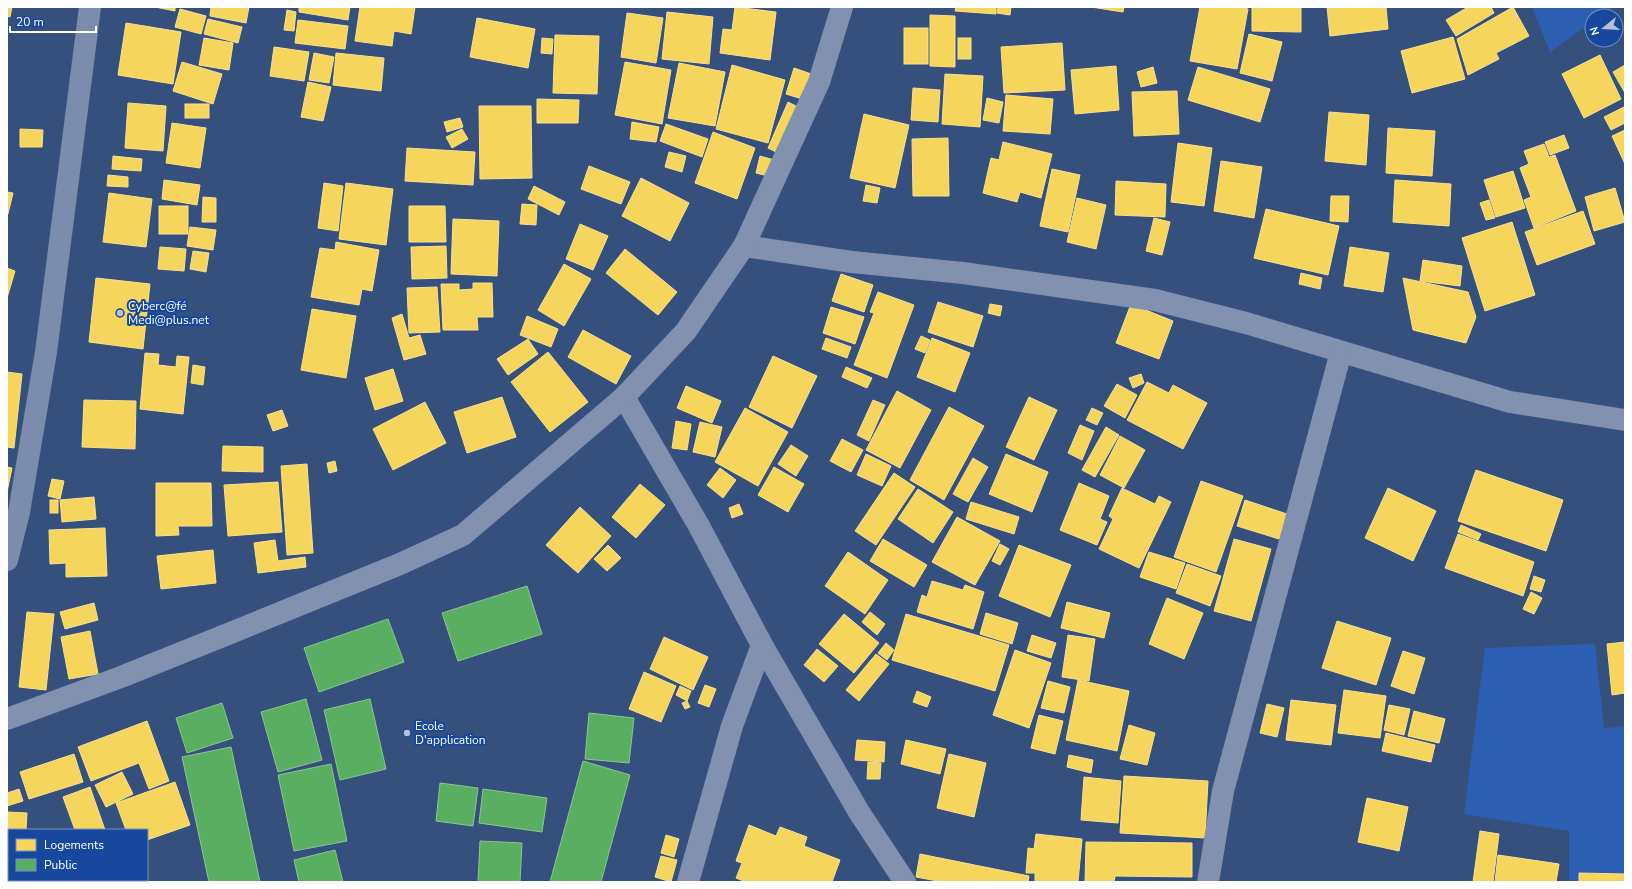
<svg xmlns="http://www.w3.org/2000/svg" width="1632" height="889" font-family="'Nunito Sans',sans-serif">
<rect width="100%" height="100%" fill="#36507e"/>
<!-- green -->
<g fill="#2c5fb2">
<polygon points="1532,7 1614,7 1601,16 1592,16 1592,22 1550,52"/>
<polygon points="1595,644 1604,728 1625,726 1625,882 1569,882 1569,831 1464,814 1485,648"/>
</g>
<!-- homes -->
<g fill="#f6d55c" stroke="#f9e28d">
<polygon points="7,7 12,7 10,17 7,16"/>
<polygon points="155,7 175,7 175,11"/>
<polygon points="211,7 249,7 246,23 210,16"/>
<polygon points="299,7 350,7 348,20 299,12"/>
<polygon points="360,7 415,7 411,34 394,31 392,46 355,41"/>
<polygon points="735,7 776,12 770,60 720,53 723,29 732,30"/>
<polygon points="956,7 996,7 996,14 955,11"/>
<polygon points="998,7 1011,7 1010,15 997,13"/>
<polygon points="1091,7 1124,7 1123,12"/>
<polygon points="1200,7 1238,7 1248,9 1237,69 1190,61"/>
<polygon points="1252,7 1301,7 1301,32 1252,31"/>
<polygon points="1327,7 1386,7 1388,29 1330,36"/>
<polygon points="1468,7 1491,7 1494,13 1456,36 1446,20"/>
<polygon points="1513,7 1529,36 1496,53 1499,59 1468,75 1457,39"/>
<polygon points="180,9 206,16 201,34 175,27"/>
<polygon points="287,10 296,12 294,31 284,30"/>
<polygon points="667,12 713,17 709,64 662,59"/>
<polygon points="627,13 663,18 656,63 621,57"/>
<polygon points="930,15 955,16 955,67 930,66"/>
<polygon points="477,18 535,29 528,68 470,57"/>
<polygon points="208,19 242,27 238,43 204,34"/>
<polygon points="298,20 348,26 345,49 295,43"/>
<polygon points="126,23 181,32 173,84 118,75"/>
<rect x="904" y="28" width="24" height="36"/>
<polygon points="1249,34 1282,42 1272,81 1240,73"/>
<polygon points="555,35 599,36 597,94 553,93"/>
<polygon points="1453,37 1465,79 1412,93 1401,51"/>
<polygon points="204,38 233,43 229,70 199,65"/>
<polygon points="542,38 553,39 552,54 541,53"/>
<rect x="958" y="38" width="13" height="21"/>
<polygon points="1062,43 1065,90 1004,93 1001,47"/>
<polygon points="274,47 309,52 304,81 270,76"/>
<polygon points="314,53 334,57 329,83 309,80"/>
<polygon points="336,53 384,58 381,91 333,85"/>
<polygon points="1600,55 1621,99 1584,118 1562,74"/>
<polygon points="182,62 222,74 213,104 173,91"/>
<polygon points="625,62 671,70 662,124 615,115"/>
<polygon points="679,63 725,72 715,126 668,118"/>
<polygon points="732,65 785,80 768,143 716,129"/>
<polygon points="1625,65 1625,93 1613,72"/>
<polygon points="1116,66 1119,110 1075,114 1071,70"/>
<polygon points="1153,67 1157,83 1141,87 1137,72"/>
<polygon points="1198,67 1270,89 1260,122 1188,100"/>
<polygon points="794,68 820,77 812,102 786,94"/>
<polygon points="945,74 983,76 980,127 942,124"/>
<polygon points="308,82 331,87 323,121 301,117"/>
<polygon points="913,88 940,90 938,122 911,120"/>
<polygon points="1177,91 1179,134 1134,136 1132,92"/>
<polygon points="1006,95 1053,99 1050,134 1003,131"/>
<polygon points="987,98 1003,102 999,123 983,120"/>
<polygon points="537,99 579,100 578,123 537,123"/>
<polygon points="788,102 802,109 782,155 768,148"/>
<polygon points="128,103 166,106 163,151 125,148"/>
<rect x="185" y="104" width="24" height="14"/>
<polygon points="479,106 531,106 532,178 480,179"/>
<polygon points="1624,107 1625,123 1611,130 1604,117"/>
<polygon points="1329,112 1369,115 1366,165 1325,161"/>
<polygon points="864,114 909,125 895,188 850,178"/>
<polygon points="460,118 463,127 447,132 444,122"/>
<polygon points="632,122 659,127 656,142 630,139"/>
<polygon points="172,123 206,128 200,168 166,163"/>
<polygon points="666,124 708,139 702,157 660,141"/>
<polygon points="1388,128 1435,131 1432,176 1386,173"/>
<polygon points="20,129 43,130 42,147 20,147"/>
<polygon points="462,129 468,139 452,148 446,137"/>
<polygon points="1625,130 1625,164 1612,136"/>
<polygon points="713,132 755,148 737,199 695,183"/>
<polygon points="1564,135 1569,148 1550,155 1545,142"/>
<polygon points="948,138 949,196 913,196 912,139"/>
<polygon points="1003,142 1052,154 1041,198 1020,192 1017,202 983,193 991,158 999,160"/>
<polygon points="1178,143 1212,148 1204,206 1171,202"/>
<polygon points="1544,144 1549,157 1555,155 1576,211 1534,228 1524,200 1531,197 1520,168 1529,164 1524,151"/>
<polygon points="407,148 475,152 473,185 405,181"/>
<polygon points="669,152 686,156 682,172 665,167"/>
<polygon points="113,156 142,159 141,171 112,169"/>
<polygon points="760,156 781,162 776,178 756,173"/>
<polygon points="1221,161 1262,167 1254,218 1214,211"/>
<polygon points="589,166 630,182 621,204 581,189"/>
<polygon points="1052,169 1080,175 1068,232 1040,226"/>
<polygon points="1513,171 1525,208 1496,217 1484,180"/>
<polygon points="108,175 128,177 128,187 107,186"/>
<polygon points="641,178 689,203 670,241 622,216"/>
<polygon points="164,180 200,185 197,205 162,199"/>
<polygon points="1395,180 1451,184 1449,226 1393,222"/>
<polygon points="1116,181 1166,184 1165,217 1115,215"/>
<polygon points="324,183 343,186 338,231 318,228"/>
<polygon points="346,183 393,189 386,245 339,239"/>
<polygon points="866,185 880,188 877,203 863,201"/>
<polygon points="534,186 565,202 559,215 528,199"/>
<polygon points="1615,188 1625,222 1594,231 1585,197"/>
<polygon points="7,192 13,193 8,214 7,214"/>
<polygon points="109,193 152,199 146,247 103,242"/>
<polygon points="1331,196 1349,196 1348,222 1330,221"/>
<polygon points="203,197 216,198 216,222 202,222"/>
<polygon points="1077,198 1106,205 1096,249 1067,242"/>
<polygon points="1489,200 1495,218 1486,220 1480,203"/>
<polygon points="522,204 537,205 536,225 520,224"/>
<rect x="159" y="206" width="29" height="28"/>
<polygon points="409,206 445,206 446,242 409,242"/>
<polygon points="1266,209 1339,226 1328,275 1254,258"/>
<polygon points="1583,211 1595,244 1537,265 1525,232"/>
<polygon points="1154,218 1170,222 1162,255 1146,251"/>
<polygon points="453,219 499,221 497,276 451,274"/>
<polygon points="1512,222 1535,295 1485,311 1462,238"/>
<polygon points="580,224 608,236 593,270 566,259"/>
<polygon points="190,227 216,230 213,250 187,246"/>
<polygon points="336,242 379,250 372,291 362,289 359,305 311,297 320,248 335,250"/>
<polygon points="446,246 447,278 412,279 411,247"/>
<polygon points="160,247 186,249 184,271 158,269"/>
<polygon points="1350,247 1389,253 1383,292 1344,286"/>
<polygon points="625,249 677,292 658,315 606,273"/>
<polygon points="193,251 209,253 206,272 190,269"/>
<polygon points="1423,260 1462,266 1460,286 1420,281"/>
<polygon points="564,264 591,279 564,326 538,310"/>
<polygon points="7,268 15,271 7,298"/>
<polygon points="1301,273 1322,278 1320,289 1299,284"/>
<polygon points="841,274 873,285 864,312 832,301"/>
<polygon points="96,278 150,284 143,349 89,342"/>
<polygon points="1403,278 1468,292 1476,317 1466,343 1413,330"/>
<polygon points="473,283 492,283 493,317 477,317 478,330 443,330 441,284 459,284 459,290 473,289"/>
<polygon points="437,287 440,332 409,333 407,288"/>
<polygon points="878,292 914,305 887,378 854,365 874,313 870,312"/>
<polygon points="938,302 983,316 973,347 928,332"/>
<polygon points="990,304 1002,306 1000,316 988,313"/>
<polygon points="1131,304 1173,321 1159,359 1116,343"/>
<polygon points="831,307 864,317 855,344 823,333"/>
<polygon points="312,309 356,316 346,378 301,370"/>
<polygon points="402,314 409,338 420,335 426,354 404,360 392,318"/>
<polygon points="527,316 558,329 551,347 520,335"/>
<polygon points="583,330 631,356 616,384 568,357"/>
<polygon points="921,336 930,340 925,353 915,349"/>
<polygon points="826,338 851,347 847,358 822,349"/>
<polygon points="932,338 970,353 955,392 917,377"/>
<polygon points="528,339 538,354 508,375 497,359"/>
<polygon points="548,352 588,402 550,432 511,382"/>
<polygon points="145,353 159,354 158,365 176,367 177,356 189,357 183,414 140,409"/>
<polygon points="773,356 817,376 792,428 749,407"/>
<polygon points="193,365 205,367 203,385 191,383"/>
<polygon points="846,367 872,378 867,388 842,377"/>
<polygon points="393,369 403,401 375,410 365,378"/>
<polygon points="7,372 22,374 14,448 7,447"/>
<polygon points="1141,374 1144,383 1133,388 1129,378"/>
<polygon points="1147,382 1169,393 1173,385 1207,403 1183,449 1127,420"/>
<polygon points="1117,384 1137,395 1125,418 1104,406"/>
<polygon points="686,386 721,401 712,423 677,408"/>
<polygon points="897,391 931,410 900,468 866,450"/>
<polygon points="502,397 516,437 467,453 454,412"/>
<polygon points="1029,397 1057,410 1034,460 1006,447"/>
<polygon points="84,400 136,401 135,449 82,447"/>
<polygon points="873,400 885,405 869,441 857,435"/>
<polygon points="425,402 446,443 393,470 373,429"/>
<polygon points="949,407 984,426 944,500 910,480"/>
<polygon points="745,408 788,432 758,486 715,462"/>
<polygon points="1092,408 1103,413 1097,425 1086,420"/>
<polygon points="282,410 288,426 273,431 267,415"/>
<polygon points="676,421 691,424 687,450 672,448"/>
<polygon points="700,422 722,427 715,457 693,452"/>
<polygon points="1080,425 1094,431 1082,460 1068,453"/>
<polygon points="1106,427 1119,435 1095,477 1082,470"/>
<polygon points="1120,436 1145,450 1124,488 1100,475"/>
<polygon points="842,439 863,450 851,472 830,461"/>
<polygon points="791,445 808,456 796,476 778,464"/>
<polygon points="223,446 263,447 263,472 222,471"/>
<polygon points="866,454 891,466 882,486 857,475"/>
<polygon points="1006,454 1048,472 1032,512 989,494"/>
<polygon points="973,458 988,467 968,502 953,494"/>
<polygon points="335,461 337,471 329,473 327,463"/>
<polygon points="307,464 313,553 287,555 281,466"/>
<polygon points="7,467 12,468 7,492"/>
<polygon points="774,467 804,484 788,512 758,495"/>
<polygon points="720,468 736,480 723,498 707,485"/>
<polygon points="1476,470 1563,500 1546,551 1458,521"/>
<polygon points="894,473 915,487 876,545 855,531"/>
<polygon points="52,479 64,481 60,499 48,496"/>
<polygon points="1201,481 1243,496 1216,572 1174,557"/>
<polygon points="278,482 282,532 228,536 224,485"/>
<polygon points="156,483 211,483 212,526 178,526 179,535 156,536"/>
<polygon points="1079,483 1109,496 1100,519 1107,522 1097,545 1060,530"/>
<polygon points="640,484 665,505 636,538 612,517"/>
<polygon points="1122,488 1155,504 1159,496 1171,502 1139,568 1099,549 1113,519 1109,516"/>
<polygon points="1388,488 1436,511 1413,561 1365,538"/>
<polygon points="918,489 953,512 933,543 898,519"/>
<polygon points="94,497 96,519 62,522 60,500"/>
<rect x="50" y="500" width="8" height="13"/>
<polygon points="1245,500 1287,514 1279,539 1237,526"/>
<polygon points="971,502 1019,517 1014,534 966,519"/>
<polygon points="739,504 743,514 732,518 729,508"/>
<polygon points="580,507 611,536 578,573 546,545"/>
<polygon points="957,517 1000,541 975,585 932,562"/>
<polygon points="1461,525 1481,534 1478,540 1458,532"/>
<polygon points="105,528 107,576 66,577 66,563 50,564 49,530"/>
<polygon points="1458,534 1534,562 1523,596 1445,568"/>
<polygon points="883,539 927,565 914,587 870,561"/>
<polygon points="1234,539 1271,549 1251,621 1214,611"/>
<polygon points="275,540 278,561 305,557 306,567 258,573 254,543"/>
<polygon points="1000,544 1009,549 1000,565 992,561"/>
<polygon points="608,545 621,558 607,571 594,559"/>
<polygon points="1019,545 1071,565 1050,617 999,596"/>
<polygon points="213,550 216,583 161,589 157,556"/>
<polygon points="848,552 888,580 865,614 825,586"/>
<polygon points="1149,552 1185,563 1176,589 1140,577"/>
<polygon points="1187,564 1221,576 1210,606 1176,593"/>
<polygon points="1534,576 1545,580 1541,592 1530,589"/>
<polygon points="932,581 963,590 965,585 984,592 973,629 917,612 922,595 927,597"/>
<polygon points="1531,592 1542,598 1534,614 1523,609"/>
<polygon points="1167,598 1203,613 1184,659 1149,644"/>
<polygon points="1067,602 1110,613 1104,638 1061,628"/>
<polygon points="94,603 98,620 65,629 60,612"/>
<polygon points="27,612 54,614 46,690 19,687"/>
<polygon points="870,612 885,624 877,635 862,622"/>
<polygon points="986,613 1018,623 1012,644 980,634"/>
<polygon points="844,614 879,643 854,673 819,644"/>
<polygon points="906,614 1009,645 995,691 892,660"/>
<polygon points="1337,621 1391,638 1376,685 1322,668"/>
<polygon points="90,631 98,674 69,679 61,637"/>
<polygon points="1032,635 1056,643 1051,658 1027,651"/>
<polygon points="1068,635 1095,639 1089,681 1062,677"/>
<polygon points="664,637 708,657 693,690 650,669"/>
<polygon points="1625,642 1625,693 1612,695 1607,644"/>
<polygon points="886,643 894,650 887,660 878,653"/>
<polygon points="817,649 838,666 824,682 804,665"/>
<polygon points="1015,650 1051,663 1029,728 993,715"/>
<polygon points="1403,651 1425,658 1414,694 1391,686"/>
<polygon points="876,654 889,664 859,701 846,690"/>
<polygon points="644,672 676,686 661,722 629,709"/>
<polygon points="1078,680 1129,691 1117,751 1066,740"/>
<polygon points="1048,681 1070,687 1064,713 1041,708"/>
<polygon points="705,685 716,689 709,707 698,703"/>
<polygon points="680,686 691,691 687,701 676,695"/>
<polygon points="1344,690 1386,696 1380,738 1338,733"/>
<polygon points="917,691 931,697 927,707 913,702"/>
<polygon points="1291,700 1336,705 1331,745 1286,740"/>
<polygon points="687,701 690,707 685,709 682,703"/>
<polygon points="1267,704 1284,708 1277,737 1260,733"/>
<polygon points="1389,705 1410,709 1404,735 1384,730"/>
<polygon points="1414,711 1445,719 1439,743 1408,736"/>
<polygon points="1039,715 1063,721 1055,754 1031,748"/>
<polygon points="147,721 169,781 149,789 139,763 91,781 78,747"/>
<polygon points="1129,725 1155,733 1147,765 1120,759"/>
<polygon points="1386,733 1435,745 1431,762 1382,751"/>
<polygon points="857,740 885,742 884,762 855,760"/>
<polygon points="906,740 946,749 940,774 901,764"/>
<polygon points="74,754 83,782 29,799 20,772"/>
<polygon points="949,754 986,763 974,817 937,808"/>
<polygon points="1069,755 1093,760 1091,773 1067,767"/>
<polygon points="868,762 881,763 880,779 867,779"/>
<polygon points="122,772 133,794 106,807 95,785"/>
<polygon points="1124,776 1208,781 1205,838 1120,833"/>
<polygon points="1084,777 1121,781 1118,823 1081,820"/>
<polygon points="175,782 190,825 147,840 147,830 126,830 116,803"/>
<polygon points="90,787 105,830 75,830 63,797"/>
<polygon points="19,789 23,801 7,806 7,793"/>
<polygon points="1367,798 1408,807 1399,851 1358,842"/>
<polygon points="7,812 27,813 26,830 9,830 9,849 7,849"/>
<polygon points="749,825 776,836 780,827 807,837 804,846 840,860 832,882 746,882 736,878 742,863 736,861"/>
<polygon points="1480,831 1499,834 1493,882 1473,882"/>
<polygon points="1036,834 1082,839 1078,882 1035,882 1035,873 1026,873 1028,848 1034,849"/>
<polygon points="666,835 679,839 674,857 661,853"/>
<polygon points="1086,842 1192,843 1192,877 1115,876 1114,882 1085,882"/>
<polygon points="920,854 1029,876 1028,882 943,882 916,877"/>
<polygon points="1498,855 1559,864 1556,882 1495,882"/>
<polygon points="661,856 677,860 671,882 655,877"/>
<polygon points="7,871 9,871 9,880 29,880 29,882 7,882"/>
<polygon points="1579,873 1625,874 1625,882 1579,882"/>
<rect x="69" y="880" width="37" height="2"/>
</g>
<!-- public -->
<g fill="#5aae61" stroke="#8cc690">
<polygon points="527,586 542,634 458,661 442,613"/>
<polygon points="388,619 404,662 319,692 304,648"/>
<polygon points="306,699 322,760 278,772 261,712"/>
<polygon points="370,699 386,769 340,780 324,710"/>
<polygon points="222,703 233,738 187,753 176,718"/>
<polygon points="589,713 634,718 629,763 585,759"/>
<polygon points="231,747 260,882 209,882 182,757"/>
<polygon points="583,761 630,775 601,882 550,882"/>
<polygon points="331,764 347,841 294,851 278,775"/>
<polygon points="440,783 478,788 473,826 436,821"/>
<polygon points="483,789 547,798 542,832 479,823"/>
<polygon points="480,841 522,843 520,882 478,882"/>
<polygon points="335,850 343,882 299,882 294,860"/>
</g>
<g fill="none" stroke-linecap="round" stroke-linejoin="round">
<!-- street -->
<g stroke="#8191af" stroke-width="22">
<polyline points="744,246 852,262 963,273 1155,300 1246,323 1510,402 1625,420"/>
<polyline points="624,397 699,526 762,645 859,812 905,882"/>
<polyline points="7,719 121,677 233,632 400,564 463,535 624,397 686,331 744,246 819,82 842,7"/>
<polyline points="688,882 732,726 762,645"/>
<polyline points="1208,882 1223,791 1341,352"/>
</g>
<!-- secondary -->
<polyline stroke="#7c8cac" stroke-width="22" points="7,560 19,512 46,352 90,7"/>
</g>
<!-- markers -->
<g fill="#b9c2d2" stroke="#17489d" stroke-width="1.5">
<circle cx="120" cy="313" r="4"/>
<circle cx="407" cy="733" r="4"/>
</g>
<g text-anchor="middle" stroke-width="4" stroke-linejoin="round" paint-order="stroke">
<!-- poi labels -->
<g font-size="12" fill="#fff" stroke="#17489d" text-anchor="start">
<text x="128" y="310">Cyberc@fé<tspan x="128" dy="14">Medi@plus.net</tspan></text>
<text x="415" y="730">Ecole<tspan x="415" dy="14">D'application</tspan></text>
</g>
</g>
<!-- border -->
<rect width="1632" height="889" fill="none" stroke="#ffffff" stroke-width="16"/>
<!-- legend -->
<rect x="8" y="829" width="140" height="52" fill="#17489d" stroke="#7491c4"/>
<rect x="16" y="839" width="20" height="12" fill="#f6d55c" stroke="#7491c4"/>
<text x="44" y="849" font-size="12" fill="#ffffff">Logements</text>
<rect x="16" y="859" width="20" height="12" fill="#5aae61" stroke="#7491c4"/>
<text x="44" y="869" font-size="12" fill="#ffffff">Public</text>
<!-- north arrow -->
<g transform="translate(1604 28) rotate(252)"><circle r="19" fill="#17489d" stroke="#7491c4"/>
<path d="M0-3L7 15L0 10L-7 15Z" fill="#b9c2d2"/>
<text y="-6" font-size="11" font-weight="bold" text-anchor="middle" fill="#ffffff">N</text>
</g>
<!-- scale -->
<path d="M10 26v6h86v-6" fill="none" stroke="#ffffff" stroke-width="2"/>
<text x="16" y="26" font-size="12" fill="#ffffff" stroke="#17489d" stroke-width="3" paint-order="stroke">20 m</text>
</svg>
